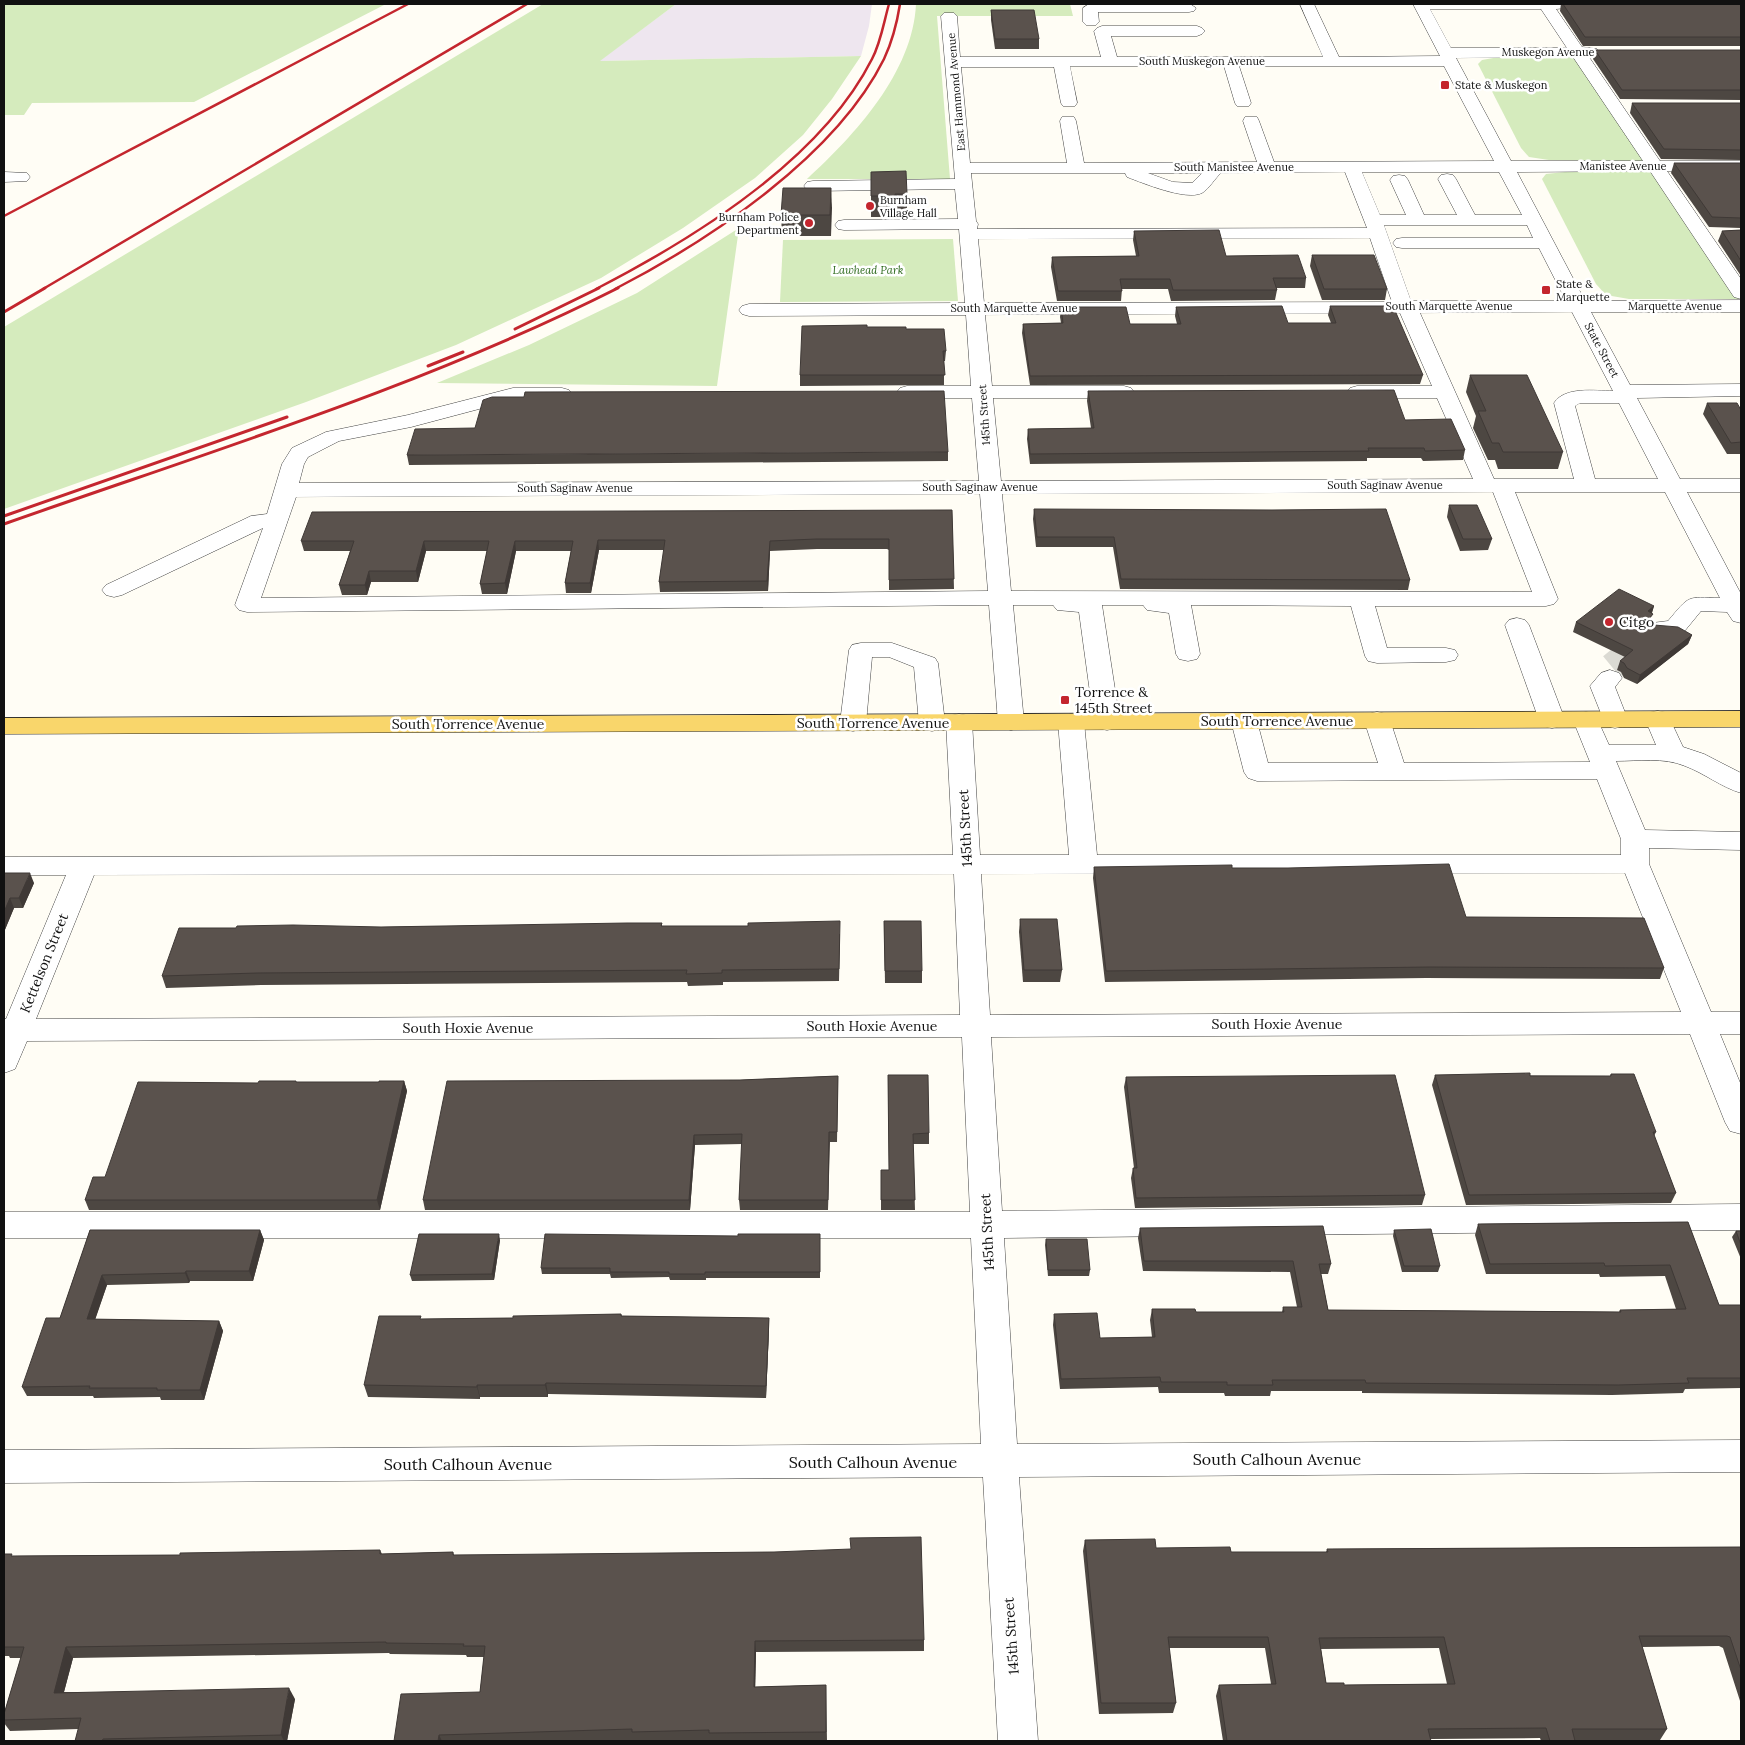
<svg xmlns="http://www.w3.org/2000/svg" width="1745" height="1745" font-family="Lora,serif">
<rect width="100%" height="100%" fill="#fffdf5"/>
<!-- industrial -->
<polygon fill="#eee6ef" points="676,4 872,4 869,26 861,56 599,61"/>
<!-- green -->
<g fill="#d5ebbd">
<polygon points="4,4 386,4 194,102 32,103 24,115 4,115"/>
<polygon points="543,4 676,4 600,61 861,56 832,99 803,135 755,178 683,228 601,278 456,345 306,402 4,509 4,327"/>
<path d="M916,4H1070L1073,16H937L950,179H807C855,135 913,72 916,4Z"/>
<polygon points="1499,57 1581,57 1649,161 1549,160 1529,157 1521,148 1478,64 1482,60"/>
<polygon points="1565,172 1656,172 1739,299 1629,299 1606,295 1596,284 1542,179 1546,174"/>
<polygon points="739,228 717,386 437,383 529,345 637,293"/>
<polygon points="953,239 958,301 780,302 783,240"/>
</g>
<g fill="none" stroke-linecap="round" stroke-linejoin="round">
<!-- minor-tunnel-far1 -->
<polyline stroke="#dbdad3" stroke-width="21" stroke-dasharray="21 11" stroke-linecap="butt" points="1622,659 1653,634"/>
<!-- minor-tunnel -->
<polyline stroke="#dbdad3" stroke-width="28" stroke-dasharray="28 14" stroke-linecap="butt" points="1612,667 1623,658"/>
<defs>
<g id="minor">
<polygon points="1089,4 1190,4 1196,8 1194,11 1189,12 1098,12 1099,22 1096,25 1086,25 1083,22 1083,8"/>
<path d="M1300,4H1314L1339,57L1440,56L1413,4H1569L1567,8L1556,9L1582,47L1597,49L1600,52L1597,55L1589,57L1660,161H1741V171H1667L1741,279V299L1734,297L1650,171L1517,172L1585,301L1741,300V312H1591L1630,385L1741,384V396L1637,398L1680,479H1741V492H1687L1741,594V623L1733,621L1727,612L1701,611L1683,633L1675,635L1652,633L1648,628L1652,623L1668,621C1690,595 1686,597 1720,598L1665,492H1515L1558,599L1554,604L1546,606H1375L1387,648H1446L1455,650L1458,655L1455,660L1446,662L1377,663L1368,661L1365,656L1351,606L1191,605L1200,654L1197,659L1188,661L1179,659L1176,654L1169,613L1147,610L1143,605H1102L1120,722L1116,728L1107,730L1098,728L1094,722L1079,612L1057,610L1053,605H1013L1024,722L1020,728L1011,730L1002,728L998,722L989,605L247,612L239,610L235,605L263,528L122,595L114,597L106,595L102,590L106,585L251,516L267,514L282,464L292,448L326,432L408,415L513,388H562L569,390L572,394L569,398L562,400H513L411,427L339,441L308,457L304,464L299,483L979,481L972,398H907L900,396L897,392L900,388L907,386H971L966,315L749,316L742,314L739,310L742,306L749,304L965,303L959,229L844,230L838,229L835,225L838,221L844,220L958,219L955,189L813,191L807,190L804,186L807,182L813,181L955,179L941,16L944,13H954L957,16L960,57H1101L1094,31L1097,28L1102,26H1197L1202,28L1205,31L1202,34L1197,36H1111L1117,57H1323ZM1430,9H1541L1567,48H1451ZM1573,57L1643,161H1511L1456,58ZM1070,66H1224L1235,103L1237,106H1249L1251,103L1239,66H1444L1494,161L1274,162L1259,121L1257,117H1245L1243,121L1257,162L1084,163L1076,121L1074,117H1062L1060,121L1067,163H970L961,67H1054L1061,103L1063,106H1075L1077,103ZM1345,172L1367,228L977,229L978,224L976,221L971,173H1125L1127,177C1143,183 1186,201 1202,193C1209,189 1215,178 1221,173ZM1362,172H1499L1522,215H1475L1456,179L1453,175L1447,174L1441,175L1438,179L1457,215H1424L1408,180L1405,176L1399,175L1393,176L1390,180L1406,215H1380ZM1148,173H1202L1192,183L1173,182ZM1384,225H1527L1533,238H1402L1396,239L1393,243L1396,247L1402,248H1539L1566,301H1411ZM1370,238L1392,302L984,303L978,239ZM1572,312L1613,391C1595,391 1565,386 1554,403L1574,479H1494L1420,313ZM1400,313L1432,386H1357L1350,388L1347,392L1350,396L1357,398H1437L1473,479L1001,481L993,398H1124L1131,396L1134,392L1131,388L1124,386H992L985,315ZM1580,403H1619L1658,479H1595L1575,406ZM1493,492L1532,592L1011,591L1002,494ZM980,494L988,591L261,598L296,497Z"/>
<polygon points="4,172 27,173 30,177 27,181 4,182"/>
<polygon points="1517,618 1525,620 1529,625 1565,720 1561,726 1552,728 1543,726 1539,720 1505,625 1509,620"/>
<polygon points="861,643 892,643 935,658 938,663 945,723 941,729 932,731 923,729 919,723 914,667 889,657 872,657 866,723 862,729 853,731 844,729 840,723 849,650 852,645"/>
<polygon points="1610,670 1619,673 1622,678 1615,687 1628,720 1624,726 1615,728 1606,726 1590,686 1601,673"/>
<path d="M1658,711L1667,713L1683,747L1704,754L1741,773V793C1721,787 1704,773 1685,766C1664,757 1638,761 1616,761L1645,830L1741,832V850L1649,848V864L1711,1012H1741V1034H1720L1741,1085V1134L1730,1131L1725,1122L1690,1034L991,1037L1002,1211L1741,1204V1230L1004,1238L1017,1444L1741,1440V1472L1019,1477L1038,1741H998L983,1477L4,1483V1450L981,1444L971,1238H4V1212H970L962,1037L27,1041L15,1069L4,1073V1019H6L66,875H4V857L953,855L946,722L950,716L959,714L968,716L972,722L980,855H1069L1058,722L1062,716L1071,714L1080,716L1084,722L1097,855H1621V839L1597,779L1257,781L1248,778L1244,772L1231,721L1235,715L1244,713L1253,715L1257,721L1268,763H1378L1364,720L1368,714L1377,712L1386,714L1390,720L1404,763L1590,762L1573,720L1577,714L1586,712L1595,714L1609,745H1656L1645,719L1649,713ZM1625,873L1681,1012L990,1015L981,874ZM954,874L960,1015L36,1019L94,875Z"/>
</g>
<polygon id="major" points="1741,711 1741,727 4,734 4,718"/>
</defs>
<!-- minor casing -->
<use href="#minor" stroke="#444" stroke-width="1"/>
<!-- major casing -->
<use href="#major" stroke="#222" stroke-width="1"/>
<!-- minor -->
<use href="#minor" fill="#fff" fill-rule="evenodd"/>
<!-- major -->
<use href="#major" fill="#f9d66b" fill-rule="evenodd"/>
<!-- rail-far1 -->
<g stroke="#c4262e" stroke-width="2.5">
<polyline points="4,216 408,4"/>
<polyline points="43,289 527,4"/>
<path d="M596,289C695,238 821,160 872,59C881,42 884,21 889,4"/>
<path d="M615,289C710,240 836,156 884,59C892,42 897,23 900,4"/>
</g>
<!-- rail -->
<g stroke="#c4262e" stroke-width="3">
<polyline points="4,312 45,288"/>
<polyline points="515,329 599,288"/>
<polyline points="428,366 463,352"/>
<polyline points="4,516 287,417"/>
<path d="M4,524C211,451 422,387 618,288"/>
</g>
</g>
<!-- wall -->
<g fill="#4d4742" fill-rule="evenodd">
<polygon points="1561,4 1741,4 1741,46 1583,46 1560,11"/>
<polygon points="991,10 1039,39 1039,49 995,49 991,20"/>
<polygon points="1595,50 1741,50 1741,100 1620,99 1593,59"/>
<polygon points="1632,103 1741,103 1741,160 1661,159 1630,113"/>
<polygon points="1674,163 1741,163 1741,228 1709,227 1671,173"/>
<polygon points="871,172 907,194 907,214 895,214 895,217 871,217"/>
<polygon points="831,188 831,236 782,236 781,215"/>
<polygon points="1741,230 1741,276 1718,241 1722,231"/>
<polygon points="1134,231 1306,278 1305,288 1276,288 1277,290 1275,300 1171,301 1168,289 1122,289 1121,301 1057,301 1051,267 1052,257 1136,256 1133,240"/>
<polygon points="1312,255 1387,289 1385,300 1322,300 1310,266"/>
<polygon points="1330,306 1423,375 1420,384 1030,385 1022,333 1023,324 1061,323 1060,317 1061,307 1130,324 1177,324 1175,316 1176,307 1288,323 1331,323 1328,315"/>
<polygon points="867,327 906,329 946,351 945,361 944,361 944,385 800,386 800,375"/>
<polygon points="1470,375 1563,452 1558,469 1498,469 1495,460 1488,460 1473,428 1476,416 1466,392"/>
<polygon points="1088,391 1405,420 1465,450 1463,460 1423,461 1421,458 1367,458 1367,461 1030,464 1027,439 1028,429 1091,428 1087,401"/>
<polygon points="1707,403 1741,410 1741,454 1727,454 1703,414"/>
<polygon points="948,452 948,461 409,465 407,455"/>
<polygon points="1449,505 1492,539 1488,550 1460,551 1447,517"/>
<polygon points="1034,509 1410,580 1408,590 1120,589 1113,547 1036,547 1033,519"/>
<polygon points="952,510 954,589 889,590 889,550 887,549 817,549 770,551 768,591 660,592 659,582 664,550 599,550 591,593 566,593 565,583 571,551 516,551 507,594 482,594 480,584 487,551 426,551 418,582 371,582 367,595 342,595 339,585 350,551 304,551 301,541"/>
<polygon points="1654,606 1650,620 1654,625 1692,635 1688,644 1637,684 1624,678 1621,672 1617,670 1620,661 1625,657 1573,632 1576,622"/>
<polygon points="1094,867 1232,868 1466,917 1664,968 1660,979 1426,978 1105,982 1093,878"/>
<polygon points="4,873 34,883 23,908 14,908 4,932"/>
<polygon points="1020,919 1062,970 1060,982 1023,982 1019,932"/>
<polygon points="884,921 922,971 922,983 885,983"/>
<polygon points="662,923 662,926 840,934 839,981 723,982 723,985 688,986 687,982 261,985 166,988 162,976 381,927"/>
<polygon points="1611,1074 1656,1132 1654,1136 1676,1193 1671,1203 1466,1205 1432,1085 1435,1075 1610,1076"/>
<polygon points="888,1075 929,1133 929,1144 913,1144 915,1210 881,1210 881,1170 889,1170"/>
<polygon points="838,1076 837,1142 830,1142 828,1210 740,1210 739,1200 742,1144 695,1145 690,1210 425,1210 423,1200 740,1080"/>
<polygon points="1126,1077 1425,1195 1422,1205 1135,1208 1131,1178 1133,1168 1134,1168 1124,1087"/>
<polygon points="404,1081 407,1091 380,1210 89,1210 85,1200 258,1083 379,1082"/>
<polygon points="1688,1222 1719,1305 1741,1305 1741,1388 1685,1389 1683,1393 1612,1395 1362,1393 1362,1391 1271,1391 1270,1396 1225,1396 1224,1393 1159,1393 1158,1387 1060,1389 1053,1325 1054,1314 1100,1338 1152,1337 1150,1320 1152,1309 1196,1312 1282,1312 1283,1307 1297,1307 1290,1272 1143,1271 1138,1238 1140,1228 1331,1264 1328,1274 1321,1274 1328,1310 1619,1312 1620,1310 1676,1309 1665,1276 1600,1277 1599,1274 1486,1274 1475,1235 1478,1224"/>
<polygon points="90,1230 260,1230 264,1240 253,1281 190,1281 189,1283 107,1285 95,1319 219,1321 223,1331 204,1400 161,1400 160,1397 94,1398 93,1396 27,1396 22,1387 60,1318"/>
<polygon points="1394,1230 1440,1266 1438,1272 1402,1272 1393,1236"/>
<polygon points="1736,1231 1741,1231 1741,1259 1732,1237"/>
<polygon points="820,1234 820,1278 706,1278 706,1280 670,1280 669,1277 611,1278 610,1274 542,1274 541,1268 738,1236"/>
<polygon points="1046,1239 1090,1270 1089,1276 1048,1276 1045,1245"/>
<polygon points="500,1240 494,1280 412,1281 410,1275"/>
<polygon points="621,1314 622,1316 769,1318 769,1329 766,1398 548,1394 548,1397 480,1397 480,1399 368,1397 364,1385 421,1319 513,1318"/>
<path d="M1085,1540L1156,1548L1231,1552H1326L1327,1549L1741,1547V1704L1723,1648L1719,1646L1642,1647L1667,1729L1660,1740H1575V1741H1541L1540,1738L1431,1739V1741H1223L1216,1696L1219,1685L1271,1684L1265,1648H1169L1176,1703L1173,1713L1099,1714L1083,1551ZM1439,1648L1447,1684L1344,1685L1326,1683L1321,1649Z"/>
<polygon points="380,1550 382,1554 453,1552 454,1555 924,1640 924,1651 756,1652 755,1687 826,1685 827,1741 710,1741 710,1740 634,1741 633,1740 587,1741 394,1741 480,1692 484,1657 467,1657 466,1655 390,1654 389,1653 73,1658 64,1692 295,1699 287,1741 75,1741 79,1729 10,1731 4,1723 4,1714 21,1658 10,1658 9,1656 4,1656 4,1554 13,1556 180,1555"/>
</g>
<!-- shaded-wall -->
<g fill="#3f3936">
<polygon points="831,188 832,208 831,236 830,215"/>
<polygon points="598,540 599,550 591,593 590,583"/>
<polygon points="424,541 426,551 418,582 416,571"/>
<polygon points="515,541 516,551 507,594 505,583"/>
<polygon points="770,541 770,551 768,591 767,581"/>
<polygon points="369,571 371,582 367,595 365,585"/>
<polygon points="1654,606 1651,615 1648,611"/>
<polygon points="1692,635 1688,644 1637,684 1640,675"/>
<polygon points="30,873 34,883 23,908 19,898"/>
<polygon points="10,898 14,908 4,932 4,912"/>
<polygon points="404,1081 407,1091 380,1210 377,1200"/>
<polygon points="694,1135 695,1145 690,1210 689,1200"/>
<polygon points="260,1230 264,1240 253,1281 249,1271"/>
<polygon points="499,1234 500,1240 494,1280 492,1274"/>
<polygon points="186,1271 190,1281 189,1283 185,1273"/>
<polygon points="102,1275 107,1285 92,1329 87,1319"/>
<polygon points="769,1318 769,1329 766,1398 766,1386"/>
<polygon points="219,1321 223,1331 204,1400 200,1390"/>
<polygon points="546,1383 548,1394 548,1397 545,1385"/>
<polygon points="477,1385 480,1397 480,1399 477,1387"/>
<polygon points="755,1641 756,1652 755,1698 754,1687"/>
<polygon points="66,1647 73,1658 61,1703 54,1693"/>
<polygon points="289,1688 295,1699 287,1741 284,1741 281,1735"/>
<polygon points="439,1735 442,1741 438,1741"/>
</g>
<!-- building -->
<g fill="#5a524d" stroke="#3f3936" fill-rule="evenodd">
<polygon points="1563,4 1741,4 1741,37 1585,37"/>
<polygon points="991,10 1034,10 1039,39 995,39"/>
<polygon points="1595,50 1741,50 1741,90 1622,90"/>
<polygon points="1632,103 1741,103 1741,150 1664,149"/>
<polygon points="1674,163 1741,163 1741,218 1712,217"/>
<polygon points="906,171 907,194 895,194 895,196 871,196 871,172"/>
<polygon points="783,188 831,188 830,215 781,215"/>
<polygon points="1219,230 1226,256 1298,255 1306,278 1273,278 1277,290 1173,290 1170,279 1120,279 1122,291 1058,291 1052,257 1139,256 1134,231"/>
<polygon points="1741,230 1741,261 1722,231"/>
<polygon points="1312,255 1374,255 1387,289 1324,289"/>
<polygon points="1282,306 1288,323 1336,323 1330,306 1393,306 1423,375 1030,376 1023,324 1063,323 1061,307 1126,307 1130,324 1181,324 1176,307"/>
<polygon points="867,325 867,327 906,327 906,329 944,329 946,351 943,351 945,375 800,375 802,326"/>
<polygon points="1470,375 1527,375 1563,452 1503,452 1499,443 1492,443 1478,411 1486,411"/>
<polygon points="1394,390 1405,420 1451,419 1465,450 1425,451 1424,448 1368,448 1369,451 1030,454 1028,429 1094,428 1088,391"/>
<polygon points="944,391 948,452 407,455 415,429 475,428 483,400 492,397 524,397 525,392"/>
<polygon points="1707,403 1737,403 1741,410 1741,442 1731,443"/>
<polygon points="1449,505 1477,505 1492,539 1463,539"/>
<polygon points="1034,509 1272,510 1386,509 1410,580 1121,579 1114,537 1037,537"/>
<polygon points="952,510 954,579 889,580 889,539 816,539 770,541 767,581 659,582 665,540 598,540 590,583 565,583 573,541 515,541 505,583 480,584 489,541 424,541 416,571 369,571 365,585 339,585 354,541 301,541 312,512"/>
<polygon points="1619,589 1654,606 1648,611 1653,614 1649,619 1654,625 1678,627 1692,635 1640,675 1627,668 1624,663 1620,661 1633,650 1576,622"/>
<polygon points="1449,864 1466,917 1644,918 1664,968 1430,967 1106,971 1094,867 1232,865 1232,868 1288,868"/>
<polygon points="4,873 30,873 19,898 10,898 4,912"/>
<polygon points="1020,919 1057,919 1062,970 1024,970"/>
<polygon points="840,921 839,969 722,970 722,973 686,974 687,970 257,973 162,976 179,928 236,928 237,926 293,925 381,927 627,923 662,923 661,926 748,926 748,923"/>
<polygon points="884,921 921,921 922,971 885,971"/>
<polygon points="1530,1073 1530,1076 1611,1076 1611,1074 1634,1074 1656,1132 1653,1132 1676,1193 1469,1195 1435,1075"/>
<polygon points="888,1075 928,1075 929,1133 913,1134 915,1200 881,1200 881,1170 889,1170"/>
<polygon points="1395,1075 1425,1195 1136,1198 1133,1168 1137,1168 1126,1077"/>
<polygon points="838,1076 837,1132 829,1132 828,1200 739,1200 742,1134 694,1135 689,1200 423,1200 447,1081 740,1080"/>
<polygon points="259,1081 296,1081 296,1082 379,1082 379,1081 404,1081 377,1200 85,1200 93,1177 105,1177 138,1082 258,1083"/>
<polygon points="1688,1222 1719,1305 1741,1305 1741,1378 1687,1378 1689,1383 1618,1385 1366,1383 1365,1380 1272,1380 1273,1385 1227,1385 1227,1382 1161,1382 1160,1377 1061,1379 1054,1314 1097,1313 1100,1338 1155,1337 1152,1309 1195,1309 1196,1312 1284,1312 1283,1307 1302,1307 1293,1261 1144,1261 1140,1228 1323,1226 1331,1264 1319,1264 1328,1310 1621,1312 1620,1310 1686,1309 1670,1265 1605,1266 1604,1263 1490,1264 1478,1224"/>
<polygon points="1431,1229 1440,1266 1404,1266 1394,1230"/>
<polygon points="90,1230 260,1230 249,1271 186,1271 185,1273 102,1275 87,1319 219,1321 200,1390 157,1390 157,1388 89,1388 90,1386 22,1387 46,1318 60,1318"/>
<polygon points="1736,1231 1741,1231 1741,1245"/>
<polygon points="419,1234 499,1234 492,1274 410,1275"/>
<polygon points="545,1234 738,1236 738,1234 820,1234 820,1272 705,1272 705,1274 669,1274 669,1272 610,1272 610,1268 541,1268"/>
<polygon points="1046,1239 1087,1239 1090,1270 1048,1270"/>
<polygon points="621,1314 621,1316 769,1318 766,1386 546,1383 545,1385 477,1385 477,1387 364,1385 379,1316 421,1316 420,1319 513,1318 513,1316"/>
<polygon points="921,1537 924,1640 755,1641 754,1687 826,1685 826,1732 709,1733 709,1730 632,1732 632,1729 439,1735 438,1741 394,1741 401,1694 480,1692 485,1646 463,1646 464,1644 386,1643 386,1642 66,1647 54,1693 289,1688 281,1735 103,1739 102,1741 75,1741 81,1718 4,1720 4,1714 24,1647 4,1647 4,1554 12,1554 11,1556 180,1555 180,1553 380,1550 380,1554 453,1552 453,1555 774,1552 851,1549 850,1538"/>
<path d="M1155,1539L1156,1548L1230,1547L1231,1552H1328L1327,1549L1741,1547V1670L1730,1637L1727,1636H1639L1667,1729H1572L1575,1741H1550L1546,1728L1428,1729L1431,1741H1227L1219,1685L1276,1684L1268,1637H1168L1176,1703H1101L1085,1540ZM1444,1637L1455,1684L1344,1685V1683H1326L1319,1638Z"/>
</g>
<!-- markers -->
<g fill="#c4262e" stroke="#fff" stroke-width="2">
<rect x="1440" y="80" width="10" height="10" rx="2.5"/>
<circle cx="870" cy="206" r="5"/>
<circle cx="809" cy="223" r="5"/>
<rect x="1541" y="285" width="10" height="10" rx="2.5"/>
<circle cx="1609" cy="622" r="5"/>
<rect x="1060" y="695" width="10" height="10" rx="2.5"/>
</g>
<g text-anchor="middle" stroke-width="5" stroke-linejoin="round" paint-order="stroke">
<!-- far-street labels -->
<g font-size="11" fill="#111" stroke="#fff">
<text x="1548" y="56">Muskegon Avenue</text>
<text x="1202" y="65">South Muskegon Avenue</text>
<text transform="translate(956 92) rotate(-95)" y="4">East Hammond Avenue</text>
<text x="1623" y="170">Manistee Avenue</text>
<text x="1234" y="171">South Manistee Avenue</text>
<text x="1449" y="310">South Marquette Avenue</text>
<text x="1675" y="310">Marquette Avenue</text>
<text x="1014" y="312">South Marquette Avenue</text>
<text transform="translate(1602 350) rotate(62)" y="4">State Street</text>
<text transform="translate(984 415) rotate(-94)" y="4">145th Street</text>
<text x="1385" y="489">South Saginaw Avenue</text>
<text x="980" y="491">South Saginaw Avenue</text>
<text x="575" y="492">South Saginaw Avenue</text>
</g>
<!-- far-poi labels -->
<g font-size="11" fill="#111" stroke="#fff" text-anchor="start">
<text x="1455" y="89">State &amp; Muskegon</text>
<text x="880" y="204">Burnham<tspan x="880" dy="13">Village Hall</tspan></text>
<text x="799" y="221" text-anchor="end">Burnham Police<tspan x="799" dy="13">Department</tspan></text>
<text x="1556" y="288">State &amp;<tspan x="1556" dy="13">Marquette</tspan></text>
</g>
<!-- far-park labels -->
<g font-size="11" font-style="italic" fill="#2f6b1f" stroke="#fff">
<text x="868" y="274">Lawhead Park</text>
</g>
<!-- poi labels -->
<g font-size="14" fill="#111" stroke="#fff" text-anchor="start">
<text x="1619" y="627">Citgo</text>
<text x="1075" y="697">Torrence &amp;<tspan x="1075" dy="16">145th Street</tspan></text>
</g>
<!-- street labels -->
<g font-size="14" fill="#111" stroke="#fff">
<text x="1277" y="726">South Torrence Avenue</text>
<text x="873" y="728">South Torrence Avenue</text>
<text x="468" y="729">South Torrence Avenue</text>
<text transform="translate(965 828) rotate(-93)" y="5">145th Street</text>
<text transform="translate(44 963) rotate(-68)" y="5">Kettelson Street</text>
<text x="1277" y="1029">South Hoxie Avenue</text>
<text x="872" y="1031">South Hoxie Avenue</text>
<text x="468" y="1033">South Hoxie Avenue</text>
<text transform="translate(987 1232) rotate(-93)" y="5">145th Street</text>
<text transform="translate(1011 1636) rotate(-94)" y="5">145th Street</text>
</g>
<!-- near-street labels -->
<g font-size="16" fill="#111" stroke="#fff">
<text x="1277" y="1465">South Calhoun Avenue</text>
<text x="873" y="1468">South Calhoun Avenue</text>
<text x="468" y="1470">South Calhoun Avenue</text>
</g>
</g>
<!-- border -->
<rect width="1745" height="1745" fill="none" stroke="#111111" stroke-width="10"/>
</svg>
